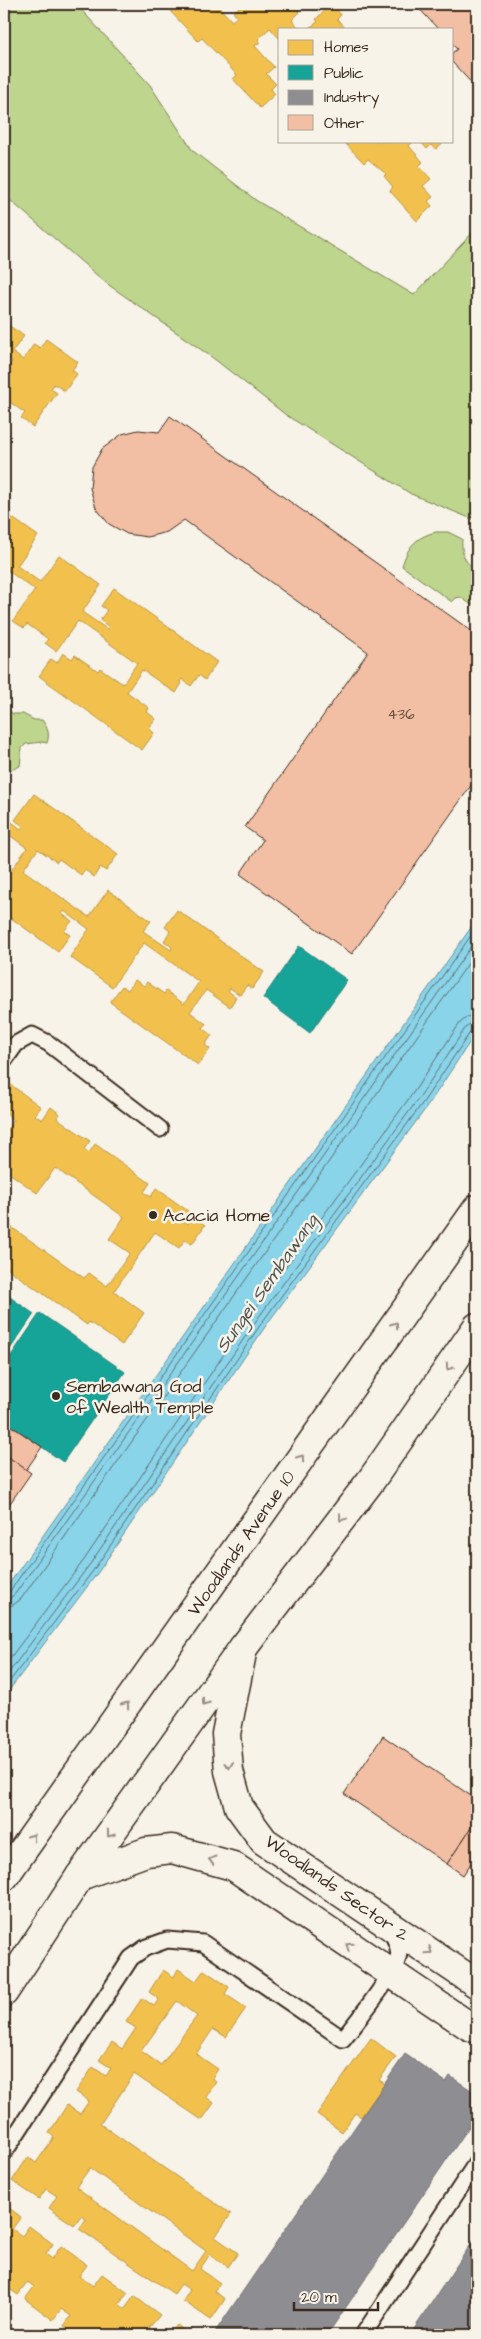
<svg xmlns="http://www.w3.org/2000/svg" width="481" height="2339" font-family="'Architects Daughter',sans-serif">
<rect width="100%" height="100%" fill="#f7f3e8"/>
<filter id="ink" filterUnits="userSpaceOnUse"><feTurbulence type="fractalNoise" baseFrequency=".02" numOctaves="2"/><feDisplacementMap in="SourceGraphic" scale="10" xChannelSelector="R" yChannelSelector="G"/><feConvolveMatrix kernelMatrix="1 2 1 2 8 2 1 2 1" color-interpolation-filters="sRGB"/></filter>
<g filter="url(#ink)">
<!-- green -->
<g fill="#bdd58c" stroke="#7c8055">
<polygon points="4,4 76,4 150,85 193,151 257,201 414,295 477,228 477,521 411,494 286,415 213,358 106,283 4,195"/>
<path d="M436,532H448L462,539C461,551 464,565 477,569V603L472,605L460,597L456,598L452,602L402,566C408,546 416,537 436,532Z"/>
<path d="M4,706L13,714H23L34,720H42C48,728 50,734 47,743L42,742L26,744L22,748L20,766L9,771L4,764Z"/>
</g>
<!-- water -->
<polygon fill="#8ad4ea" stroke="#6a9098" points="477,919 477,1031 429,1104 267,1324 99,1571 4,1697 4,1591"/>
<!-- homes -->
<g fill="#f2c14e" stroke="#bb9440" fill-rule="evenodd">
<polygon points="180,4 201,4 205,8 210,4 216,4 232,21 237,17 233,12 243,4 311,4 305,9 303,5 298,10 300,12 292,20 300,29 280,29 280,39 270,28 258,39 260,42 255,46 274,67 266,74 276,84 271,89 275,94 260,108 233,79 237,75 202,38 198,41 171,12"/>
<polygon points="332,4 341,15 337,19 346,29 307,29 318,22 316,19"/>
<polygon points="347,141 414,141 409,146 423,162 419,166 431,179 423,186 433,197 428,201 432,206 417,221 390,191 393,187 384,176 386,174 368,159 364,163 345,143"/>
<polygon points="420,141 445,141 436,149 431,145 427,149"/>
<polygon points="4,322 24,336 12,352 23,360 34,344 40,348 46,339 78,362 72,370 77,374 65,391 54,384 51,389 57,393 33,427 21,418 25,413 4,398 4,373 12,361 4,355"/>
<polygon points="4,512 38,536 17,566 40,582 59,555 101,585 82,612 107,629 109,627 100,620 107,610 101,606 114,588 217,662 205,680 199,675 191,686 182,679 180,682 182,683 176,693 142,670 127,692 149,708 147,712 156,719 149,728 154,733 142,750 39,676 51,659 57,663 63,653 72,659 75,655 98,671 100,668 123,684 137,663 78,621 56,651 45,643 48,639 27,624 24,628 13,621 35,590 4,568"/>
<polygon points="34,794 118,854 106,871 100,867 94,877 85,870 81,875 59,859 57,862 38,849 23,870 89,917 108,890 151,921 143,931 171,950 172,947 164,941 170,931 165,927 177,910 264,972 252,989 247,985 240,995 230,988 228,991 236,997 230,1007 206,990 190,1012 206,1024 203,1028 212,1035 205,1045 210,1049 198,1065 110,1002 122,986 128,990 135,980 144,986 147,982 164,994 166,991 184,1004 199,982 144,943 112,987 70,957 89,929 64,911 62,914 72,921 64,931 70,935 58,952 4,913 4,868 10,872 27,848 4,831 4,828 9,820 21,829 23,826 15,820"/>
<polygon points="11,1085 41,1107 35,1115 42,1120 51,1107 60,1114 57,1118 90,1141 84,1149 89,1153 95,1144 150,1183 144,1192 151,1197 156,1188 188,1211 182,1219 188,1224 192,1217 205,1225 192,1244 185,1240 179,1248 155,1232 114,1291 144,1313 122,1345 89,1322 87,1325 4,1266 4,1213 8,1216 4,1222 84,1278 89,1273 107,1286 130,1253 109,1239 124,1217 55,1168 37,1193 5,1170 4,1172 4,1131 5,1132 14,1120 4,1113 4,1095"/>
<path d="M178,1969L196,1981L204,1970L229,1987L225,1994L246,2008L226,2037L213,2029L196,2054L218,2069L212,2079L216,2082L206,2097L214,2103L202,2120L134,2074L100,2124L231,2214L215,2237L238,2253L228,2267L210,2254L200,2269L220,2283L214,2291L225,2299L211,2320L183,2301L190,2290L181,2284L174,2294L79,2229L86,2219L81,2216L74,2225L49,2208L57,2196L46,2189L39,2199L12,2181L28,2157L36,2163L54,2137L49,2133L67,2105L80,2114L89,2101L76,2092L93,2067L106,2076L111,2068L99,2060L112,2042L122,2049L136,2028L126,2022L142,1998L154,2006L159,1999L149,1992L163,1970L174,1977ZM177,2001L197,2016L161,2065L141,2051ZM90,2168L206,2251L192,2271L76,2187Z"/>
<polygon points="371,2038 396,2057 379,2080 385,2084 361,2117 355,2113 342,2132 317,2114"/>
<polygon points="4,2204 21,2217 12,2229 22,2236 29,2226 53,2244 46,2254 52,2259 61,2246 87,2265 79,2276 93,2286 102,2274 128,2293 119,2304 125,2309 134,2296 160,2315 149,2328 159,2335 101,2335 98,2333 96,2335 77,2335 64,2326 71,2316 61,2309 53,2320 25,2299 34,2287 28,2282 18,2295 4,2285"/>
<polygon points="177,2325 190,2335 169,2335"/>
</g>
<!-- public -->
<g fill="#17a398" stroke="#227f73">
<polygon points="299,946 347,980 310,1033 263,998"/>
<polygon points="4,1293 34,1314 4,1358"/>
<polygon points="40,1313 125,1372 63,1462 4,1420 4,1366"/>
</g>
<!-- industry -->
<g fill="#8d8d92" stroke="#746f6f">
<polygon points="405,2054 446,2082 450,2076 477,2094 477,2124 473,2121 327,2335 213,2335"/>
<polygon points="477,2235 477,2335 410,2335"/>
</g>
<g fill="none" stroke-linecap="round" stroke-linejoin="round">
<!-- shore -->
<g stroke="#5b6e70" stroke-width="1">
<polyline points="4,1593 10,1591 477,927"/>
<polyline points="4,1599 10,1598 15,1594 477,938"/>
<polyline points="4,1607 13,1605 21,1599 477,951"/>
<polyline points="4,1666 84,1560 252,1313 413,1093 460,1023 467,1017 477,1015"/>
<polyline points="4,1679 90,1564 258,1318 419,1098 466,1027 471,1023 477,1022"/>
<polyline points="4,1689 95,1568 263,1321 424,1101 471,1031 477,1029"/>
</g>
</g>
<!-- building -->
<g fill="#f3bfa4" stroke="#3b2a1e">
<polygon points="415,4 477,4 477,89 452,62 452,53 457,49 452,44 452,29 438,29"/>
<polygon points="170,416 477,635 477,777 352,954 240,874 263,840 245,827 368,652 184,520 167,532 147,537 127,534 109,524 96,508 90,488 92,467 102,449 122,434 138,430 159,432"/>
<polygon points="4,1421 42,1447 26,1470 4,1454"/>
<polygon points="4,1454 31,1473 4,1512"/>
<polygon points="383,1736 477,1800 477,1819 447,1864 344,1794"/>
<polygon points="477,1819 477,1854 463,1875 447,1864"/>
</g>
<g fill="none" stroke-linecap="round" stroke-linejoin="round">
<defs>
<g id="service">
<polyline points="4,1061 16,1044 32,1035 48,1043 160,1129"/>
<path d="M4,2153L131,1958L145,1948L167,1940L203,1943L343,2039C357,2021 392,1978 398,1958C401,1948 394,1938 390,1929"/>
<polyline points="363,2335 477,2162"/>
</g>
<g id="minor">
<polyline points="243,1648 226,1734 229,1771 239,1807 264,1841 477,1984"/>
<polyline points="80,1876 146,1852 172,1849 233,1866 469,2026 477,2029"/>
</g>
<g id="primary">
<polyline points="4,1877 477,1209"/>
<polyline points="4,1992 80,1876 243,1648 372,1479 477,1327"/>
</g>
</defs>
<!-- service casing -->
<use href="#service" stroke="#3b2a1e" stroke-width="19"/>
<!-- minor casing -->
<use href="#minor" stroke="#3b2a1e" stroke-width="31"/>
<!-- primary casing -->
<use href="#primary" stroke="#3b2a1e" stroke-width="31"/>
<!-- service -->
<use href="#service" stroke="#f7f3e8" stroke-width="15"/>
<!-- minor -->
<use href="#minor" stroke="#f7f3e8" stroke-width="28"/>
<!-- primary -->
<use href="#primary" stroke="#f7f3e8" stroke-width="28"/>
</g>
<!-- one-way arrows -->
<defs><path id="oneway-chevron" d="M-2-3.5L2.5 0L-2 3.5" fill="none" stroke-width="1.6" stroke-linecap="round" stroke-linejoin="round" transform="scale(1.25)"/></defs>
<g stroke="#998e83">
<use href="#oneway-chevron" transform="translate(395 1325) rotate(-55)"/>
<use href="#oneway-chevron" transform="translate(449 1367) rotate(125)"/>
<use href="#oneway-chevron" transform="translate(301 1458) rotate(-55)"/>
<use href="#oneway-chevron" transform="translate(342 1518) rotate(127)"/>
<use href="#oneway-chevron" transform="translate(205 1702) rotate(126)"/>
<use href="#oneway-chevron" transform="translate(126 1705) rotate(-55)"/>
<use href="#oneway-chevron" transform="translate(229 1765) rotate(84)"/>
<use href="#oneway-chevron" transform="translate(110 1834) rotate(126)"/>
<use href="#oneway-chevron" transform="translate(32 1837) rotate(-55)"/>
<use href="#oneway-chevron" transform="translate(212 1860) rotate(-164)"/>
<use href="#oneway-chevron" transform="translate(349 1946) rotate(-146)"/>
<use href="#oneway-chevron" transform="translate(429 1951) rotate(34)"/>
</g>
</g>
<!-- markers -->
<g fill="#3b2a1e" stroke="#f7f3e8" stroke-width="2">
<circle cx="153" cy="1215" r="5"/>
<circle cx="56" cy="1396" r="5"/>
</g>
<g text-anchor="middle" stroke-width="5" stroke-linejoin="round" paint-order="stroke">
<!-- number labels -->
<g font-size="15" fill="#694f40">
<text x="401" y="719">436</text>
</g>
<!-- poi labels -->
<g font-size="18" fill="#3b2a1e" stroke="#f7f3e8" text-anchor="start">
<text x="163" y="1221">Acacia Home</text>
<text x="66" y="1392">Sembawang God<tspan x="66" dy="21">of Wealth Temple</tspan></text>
</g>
<!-- street labels -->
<g font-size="18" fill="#3b2a1e" stroke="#f7f3e8">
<text transform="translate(241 1543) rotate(-55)" y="6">Woodlands Avenue 10</text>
<text transform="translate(337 1888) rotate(35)" y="6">Woodlands Sector 2</text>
</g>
<!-- water labels -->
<g font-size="19" font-style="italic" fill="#4f5451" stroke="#f7f3e8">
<text transform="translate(266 1283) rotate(-55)" y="7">Sungei Sembawang</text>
</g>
</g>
<!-- margin -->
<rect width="481" height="2339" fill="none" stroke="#f7f3e8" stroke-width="20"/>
<rect x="10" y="10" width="461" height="2319" fill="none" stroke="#3b2a1e" stroke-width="2" filter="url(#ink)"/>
<!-- legend -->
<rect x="278" y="28" width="175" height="115" fill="#f7f3e8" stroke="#aca397"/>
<rect x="288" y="40" width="25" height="15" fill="#f2c14e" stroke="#aca397"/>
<text x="324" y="52" font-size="15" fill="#3b2a1e">Homes</text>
<rect x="288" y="65" width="25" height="15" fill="#17a398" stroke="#aca397"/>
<text x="324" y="78" font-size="15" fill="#3b2a1e">Public</text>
<rect x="288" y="90" width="25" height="15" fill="#8d8d92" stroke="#aca397"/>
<text x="324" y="102" font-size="15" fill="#3b2a1e">Industry</text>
<rect x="288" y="115" width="25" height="15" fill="#f3bfa4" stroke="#aca397"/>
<text x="324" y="128" font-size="15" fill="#3b2a1e">Other</text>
<!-- scale -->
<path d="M294 2302v8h84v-8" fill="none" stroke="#3b2a1e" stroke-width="2.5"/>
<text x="301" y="2302" font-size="15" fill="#3b2a1e" stroke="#f7f3e8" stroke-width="4" paint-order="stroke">20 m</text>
</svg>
